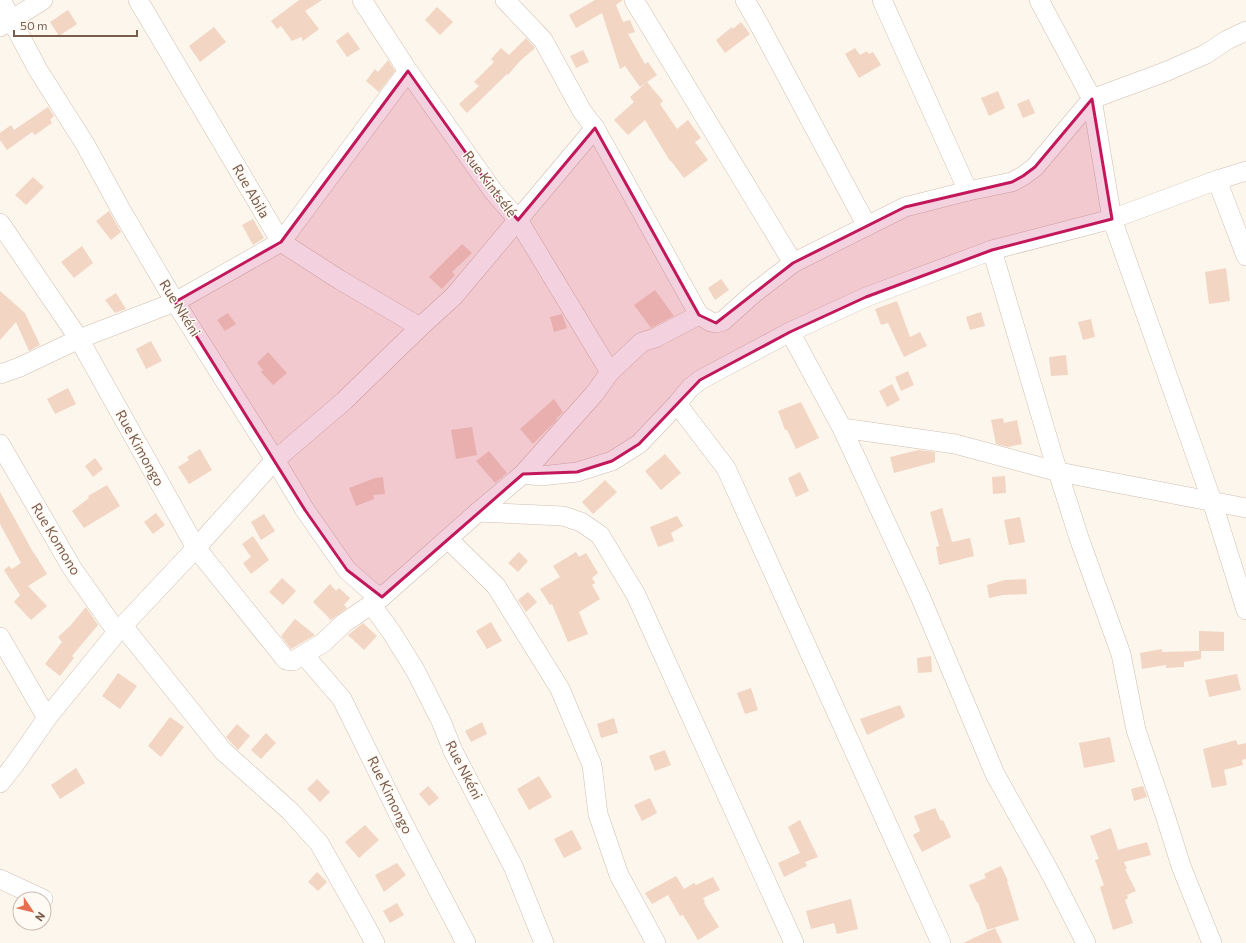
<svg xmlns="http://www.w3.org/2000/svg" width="1246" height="943" font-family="Commissioner,sans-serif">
<rect width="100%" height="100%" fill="#fdf6ec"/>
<!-- building -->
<g fill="#f3d5c3">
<polygon points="299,0 322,0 305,11 319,29 303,41 301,37 292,41 281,26 277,29 271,21"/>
<polygon points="595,0 623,0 616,5 623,22 630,20 635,32 628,34 645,64 648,62 657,75 640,87 625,66 620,69 602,13 576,28 569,15"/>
<polygon points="437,7 453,22 440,35 425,20"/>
<polygon points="68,10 77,24 59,36 50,22"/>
<polygon points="741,22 750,34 725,53 716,40 732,27 733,29"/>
<polygon points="214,27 226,42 200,62 189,46"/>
<polygon points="348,32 360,49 347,57 336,41"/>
<polygon points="526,38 535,48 520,61 508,75 507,74 467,113 459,104 479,86 474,82 494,62 491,59 501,48 509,55"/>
<polygon points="855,48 860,55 867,51 869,54 873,52 881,65 859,78 845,54"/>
<polygon points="583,50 589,62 576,68 570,56"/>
<polygon points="388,60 395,71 379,92 366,81 375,69 378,72"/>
<polygon points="647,82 663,101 660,104 677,129 688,120 701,138 695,142 708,160 684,178 671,161 670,161 645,120 628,135 614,120 634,102 630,97"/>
<polygon points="998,91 1005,108 989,116 981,98"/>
<polygon points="1029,99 1035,113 1023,118 1017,104"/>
<polygon points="48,107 54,116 50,120 52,123 35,135 32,132 7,150 0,140 0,133 11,125 14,130"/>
<polygon points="33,177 44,187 26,205 15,195"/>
<polygon points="109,211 121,232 111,240 96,221"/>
<polygon points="253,219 264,238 253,245 242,225"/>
<polygon points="462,244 472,253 452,272 455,275 442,289 429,277"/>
<polygon points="82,246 93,263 74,278 61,262"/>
<polygon points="1226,268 1230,301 1209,304 1205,272"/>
<polygon points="721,279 729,290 715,300 708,288"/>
<polygon points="655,290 674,316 651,328 634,305"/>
<polygon points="0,291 25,313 40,345 29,351 16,322 0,340"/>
<polygon points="116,293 126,309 115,313 105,300"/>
<polygon points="897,301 910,337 920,332 927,346 904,357 888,323 881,325 875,309"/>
<polygon points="981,312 985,326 970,330 966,317"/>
<polygon points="228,313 236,324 225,331 217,320"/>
<polygon points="562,314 567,328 554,332 550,317"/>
<polygon points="1091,319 1095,337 1083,340 1078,322"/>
<polygon points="151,341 162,361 146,369 136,349"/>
<polygon points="268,352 287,373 273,385 261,372 263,370 257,363"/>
<polygon points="1066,355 1068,375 1051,376 1049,357"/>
<polygon points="908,371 914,385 901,391 895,377"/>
<polygon points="892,384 900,400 887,407 879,391"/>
<polygon points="68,388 76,404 55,414 47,399"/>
<polygon points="554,399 563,412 556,419 557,420 533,444 520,429"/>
<polygon points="801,402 819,438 796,449 787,430 785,430 778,411"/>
<polygon points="1003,418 1004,423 1017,420 1022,444 1008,447 996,444 991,420"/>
<polygon points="472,427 477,455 456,459 451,430"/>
<polygon points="200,449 212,470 189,484 178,467 189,460 187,457"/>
<polygon points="918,450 935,452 935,462 894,473 890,457"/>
<polygon points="489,451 507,473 495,483 476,461"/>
<polygon points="665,454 681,473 661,490 645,471"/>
<polygon points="95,458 103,469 93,477 85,466"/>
<polygon points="800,472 809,491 796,497 788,478"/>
<polygon points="1005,476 1006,493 993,494 992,477"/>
<polygon points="383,477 385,494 373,495 374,499 356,506 349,488 375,478"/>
<polygon points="605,480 617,492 593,514 582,502"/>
<polygon points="107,485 120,506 84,528 72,511 89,498 88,496"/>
<polygon points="0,492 34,554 34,553 47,574 28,586 47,606 31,620 14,602 20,595 4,570 9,566 12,569 21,563 0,524"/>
<polygon points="942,508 952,542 970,538 974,556 939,565 936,547 939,546 930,512"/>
<polygon points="156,513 165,525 153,534 144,522"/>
<polygon points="264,514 275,531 261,540 251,522"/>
<polygon points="677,516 683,526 671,533 674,541 658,547 650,527"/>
<polygon points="1020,517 1025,542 1009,545 1004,520"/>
<polygon points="253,536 269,560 251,574 243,563 251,557 242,544"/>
<polygon points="519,552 528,561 518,572 508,563"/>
<polygon points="576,552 579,557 586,553 598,573 592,578 595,583 592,585 600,599 579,612 588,634 568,642 552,604 550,605 540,589 560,577 553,566"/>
<polygon points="282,578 296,591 283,605 269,592"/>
<polygon points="1026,579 1027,594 1003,595 989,598 987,585 1005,580"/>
<polygon points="330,584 336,591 339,588 350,598 344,605 347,608 331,620 313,602"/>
<polygon points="528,592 537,602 526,612 518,600"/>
<polygon points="86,607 98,625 72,656 74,658 60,676 45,664 62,642 58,637 70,626"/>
<polygon points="295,619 315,635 291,649 281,636"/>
<polygon points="491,622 502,641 487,649 476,631"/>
<polygon points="363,623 377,636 364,650 348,635"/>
<polygon points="1199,631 1224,632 1224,651 1201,651 1201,659 1184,662 1184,667 1166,668 1166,665 1142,669 1140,653 1162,649 1162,652 1199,651"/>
<polygon points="931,656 932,672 918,673 917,658"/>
<polygon points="118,673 137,686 120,709 102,696"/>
<polygon points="1237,674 1241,690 1209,697 1205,680"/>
<polygon points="751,688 758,710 745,714 737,693"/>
<polygon points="900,705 905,717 867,735 860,719"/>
<polygon points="170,717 184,727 161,757 148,746"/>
<polygon points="614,718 618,733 601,738 597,724"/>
<polygon points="482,722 487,734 471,742 465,731"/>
<polygon points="237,724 250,736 238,750 226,737"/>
<polygon points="266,733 276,743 261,759 251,750"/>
<polygon points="1110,737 1115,762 1084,768 1079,743"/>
<polygon points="1236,740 1238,745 1246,743 1246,759 1242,760 1243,765 1224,770 1227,785 1212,788 1203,749"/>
<polygon points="665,750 671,765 655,771 649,756"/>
<polygon points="76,768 85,783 60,799 51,785"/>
<polygon points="539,776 552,797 529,810 517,789"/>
<polygon points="317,779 330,792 320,802 307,789"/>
<polygon points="428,786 439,798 429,806 419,794"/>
<polygon points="1143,786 1147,797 1134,801 1131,789"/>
<polygon points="650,798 657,813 642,821 634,805"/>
<polygon points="935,808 941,821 943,820 951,837 922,852 913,835 920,831 914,816"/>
<polygon points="800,820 818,857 805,862 807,866 784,877 778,863 800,853 788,827"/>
<polygon points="365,825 379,840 359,858 345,842"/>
<polygon points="1111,828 1118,850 1147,842 1151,855 1124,862 1127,869 1125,869 1136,891 1127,895 1128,898 1125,900 1133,923 1113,930 1100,887 1104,885 1095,860 1099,859 1090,836"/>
<polygon points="572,830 582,849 564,858 554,839"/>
<polygon points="397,863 406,875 384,892 375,875"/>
<polygon points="1001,866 1008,881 1007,881 1019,920 987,930 978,902 977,903 969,885 986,878 984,874"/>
<polygon points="317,872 327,882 318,891 308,882"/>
<polygon points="676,876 684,889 694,883 696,885 713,877 720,890 703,898 705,902 704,903 719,927 698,940 683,915 680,916 668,895 652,904 645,893"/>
<polygon points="851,899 858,929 837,934 834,923 811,929 806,911"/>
<polygon points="397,903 404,915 390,923 383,911"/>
<polygon points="995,928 1002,943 963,943"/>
</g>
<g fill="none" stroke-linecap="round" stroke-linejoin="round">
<defs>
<g id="minor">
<polyline points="1,0 38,70 85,144 121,210 175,302 275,460 305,510 347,570 372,592 382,597"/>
<polyline points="138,0 281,242 340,280 420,327"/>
<polyline points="362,0 408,71 493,191 518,220 610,372"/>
<polyline points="505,0 543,40 582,111 595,128 699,315 711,322 716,323 723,321 753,294 793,263 905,207 968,191 1012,182 1023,176 1035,167 1092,99 1165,72 1206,54 1227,40 1246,31"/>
<polyline points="634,0 793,263"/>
<polyline points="745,0 761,28 867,226"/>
<polyline points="882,0 968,191"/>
<polyline points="1039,0 1092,99 1112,219 1212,501 1246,610"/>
<polyline points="0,27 43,0"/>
<polyline points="1217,180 1246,256"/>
<polyline points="0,223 79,339 196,548 286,660 293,661 323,643 344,623 382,597 478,512 523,474 595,393 610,372 642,342 655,338 699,315"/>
<polyline points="992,250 1052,453 1079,538 1121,654 1136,730 1166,818 1181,866 1212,943"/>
<polyline points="790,332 842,428 920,596 995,774 1052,876 1086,943"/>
<polyline points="0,374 20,367 79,339 175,302 281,242 408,71"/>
<polyline points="677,404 726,468 941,943"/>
<polyline points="842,428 955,444 1059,472 1246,508"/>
<polyline points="0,444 72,568 117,632"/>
<polyline points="523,474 541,476 577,472 612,461 639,444 677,404 690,388 700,380 790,332 866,297 992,250 1112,219 1217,180 1246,171"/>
<polyline points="478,512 563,516 581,522 600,535 636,595 794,943"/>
<polyline points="448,539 496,586 560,689 592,765 598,814 619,875 656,943"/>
<polyline points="371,604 392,633 415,670 441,721 453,751 513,866 544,943"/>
<polyline points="123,626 223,751 290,811 319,843 361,917 375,943"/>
<polyline points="0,637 47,718"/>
<polyline points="304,655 342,699 403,823 466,943"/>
<polyline points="0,783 15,764 47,718 117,632 196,548 275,460 344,401 420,327 454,296 595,128"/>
<polyline points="0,879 43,899"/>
</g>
</defs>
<!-- minor casing -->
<use href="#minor" stroke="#d1beb0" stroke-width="20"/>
<!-- minor -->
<use href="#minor" stroke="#fff" stroke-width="19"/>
</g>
<!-- marked area -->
<path fill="#c2185b" fill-opacity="0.2" stroke="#c2185b" stroke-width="3" stroke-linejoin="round" d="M408,71L493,191L518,220L595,128L699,315L716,323L793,263L905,207L1012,182L1023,176L1035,167L1092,99L1112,219L992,250L866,297L790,332L700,380L639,444L612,461L577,472L523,474L382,597L347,570L305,510L175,302L281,242Z"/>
<g text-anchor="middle" stroke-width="3" stroke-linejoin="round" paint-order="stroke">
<!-- street labels -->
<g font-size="14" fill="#7a5c4d" stroke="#fffaf3">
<text transform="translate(490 184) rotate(53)" y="5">Rue Kintsélé</text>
<text transform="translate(251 191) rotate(60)" y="5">Rue Abila</text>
<text transform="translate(180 308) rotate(58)" y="5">Rue Nkéni</text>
<text transform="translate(140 448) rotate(61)" y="5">Rue Kimongo</text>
<text transform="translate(56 539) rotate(59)" y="5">Rue Komono</text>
<text transform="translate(464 770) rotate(63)" y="5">Rue Nkéni</text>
<text transform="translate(390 795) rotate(64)" y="5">Rue Kimongo</text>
</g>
</g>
<!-- north arrow -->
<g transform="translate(32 911) rotate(125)"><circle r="19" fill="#fffaf3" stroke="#cabbb1"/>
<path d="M0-3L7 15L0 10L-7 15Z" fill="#e76f51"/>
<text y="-6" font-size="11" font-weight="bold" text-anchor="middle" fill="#7a5c4d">N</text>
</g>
<!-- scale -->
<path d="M14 30v6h123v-6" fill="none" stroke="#7a5c4d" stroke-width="2"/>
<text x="20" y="30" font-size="12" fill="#7a5c4d" stroke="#fffaf3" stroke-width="3" paint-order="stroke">50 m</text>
</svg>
